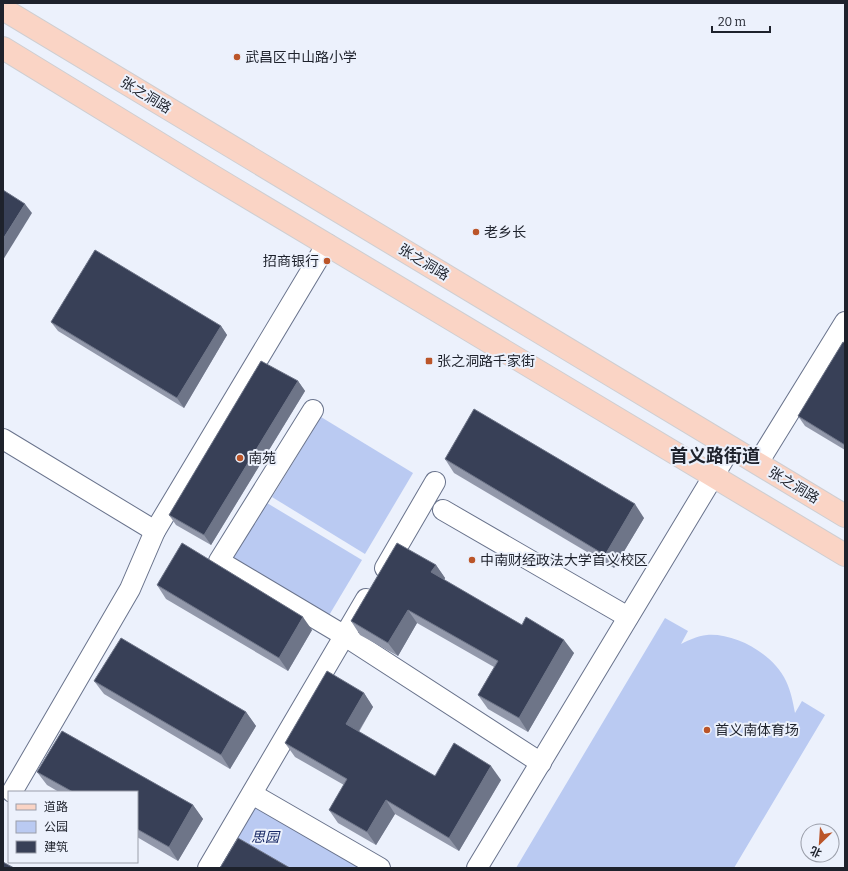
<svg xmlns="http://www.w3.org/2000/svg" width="848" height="871" font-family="Bitter,'Noto Sans SC',serif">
<rect width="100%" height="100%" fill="#ecf1fc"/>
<!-- green -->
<g fill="#bacaf2">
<polygon points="321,417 413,473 365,554 272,497"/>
<polygon points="267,503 362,560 328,617 232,559"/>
<path d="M665,618L688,631L681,644C689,640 697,636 707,635C736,633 773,654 786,681C791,692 793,702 795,713L802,701L825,715L734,868H516Z"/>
<polygon points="252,794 374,868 209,868"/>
</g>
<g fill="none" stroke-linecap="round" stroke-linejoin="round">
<defs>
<g id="minor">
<polyline points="313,410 219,561 345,636 541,763"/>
<polyline points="3,439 155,531"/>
<polyline points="758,463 845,322"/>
<polyline points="443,510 628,617"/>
<polyline points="385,568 435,482"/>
<polyline points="12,792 130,589 155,531 327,244"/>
<polyline points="252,794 380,868"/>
<polyline points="208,868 366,599"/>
<polyline points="477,868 731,447"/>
</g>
<g id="major">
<polyline points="3,9 845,516"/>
<polyline points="3,48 204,171 845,555"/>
</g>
</defs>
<!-- minor casing -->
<use href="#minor" stroke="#69738c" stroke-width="22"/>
<!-- major casing -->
<use href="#major" stroke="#ceced1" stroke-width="24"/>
<!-- minor -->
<use href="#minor" stroke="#fff" stroke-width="20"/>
<!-- major -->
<use href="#major" stroke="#fad4c5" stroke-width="22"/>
</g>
<!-- wall -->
<g fill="#9298aa">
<polygon points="51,322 221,326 227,335 184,408 58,331"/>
<polygon points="845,343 845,450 805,426 798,416"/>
<polygon points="298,381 305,391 211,545 176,525 169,515"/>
<polygon points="445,459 644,518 614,568 454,473"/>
<polygon points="436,565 445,578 444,580 522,625 574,653 528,732 488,709 478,695 494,667 417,623 398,656 360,635 351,621"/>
<polygon points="157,585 312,630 288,671 166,599"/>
<polygon points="94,681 246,712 256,726 230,769 104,694"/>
<polygon points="364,693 373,707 359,732 435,776 501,780 459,851 395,814 376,845 338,823 329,810 344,785 295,757 285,743"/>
<polygon points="62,731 193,805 203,819 178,861 137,837 137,792 59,792 47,785 37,772"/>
</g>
<!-- shaded-wall -->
<g fill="#6e7588">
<polygon points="25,204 32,213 3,260 3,239"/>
<polygon points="221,326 227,335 184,408 177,398"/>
<polygon points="298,381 305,391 211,545 204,535"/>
<polygon points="635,504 644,518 614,568 605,555"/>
<polygon points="436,565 445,578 441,586 431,572"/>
<polygon points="408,610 417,623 398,656 388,643"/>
<polygon points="303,617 312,630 288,671 279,658"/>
<polygon points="564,640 574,653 528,732 519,718"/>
<polygon points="364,693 373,707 355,737 346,724"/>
<polygon points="246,712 256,726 230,769 221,755"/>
<polygon points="491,766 501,780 459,851 449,838"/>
<polygon points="386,800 395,814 376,845 367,832"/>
<polygon points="193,805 203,819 178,861 169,847"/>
</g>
<!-- building -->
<g fill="#384057" stroke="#6e7588">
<polygon points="3,190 25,204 3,239"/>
<polygon points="95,250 221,326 177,398 51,322"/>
<polygon points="843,342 845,343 845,445 798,416"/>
<polygon points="261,361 298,381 204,535 169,515"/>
<polygon points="474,409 635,504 605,555 445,459"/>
<polygon points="182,543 303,617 279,658 157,585"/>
<polygon points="397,543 436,565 431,572 522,625 526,617 564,640 519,718 478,695 498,661 408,610 388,643 351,621"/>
<polygon points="121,638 246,712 221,755 94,681"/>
<polygon points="327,671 364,693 346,724 435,776 454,743 491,766 449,838 386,800 367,832 329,810 347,779 285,743"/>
<polygon points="62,731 193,805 169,847 137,829 137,792 73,792 37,772"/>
<polygon points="238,838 290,868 220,868"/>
<polygon points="3,862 14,868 3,868"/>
</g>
<!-- markers -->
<g fill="#bb5529" stroke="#ecf1fc" stroke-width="1.5">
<circle cx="237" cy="57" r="4"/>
<circle cx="476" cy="232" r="4"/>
<circle cx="327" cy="261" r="4"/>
<rect x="425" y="357" width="8" height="8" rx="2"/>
<circle cx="240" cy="458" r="4"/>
<circle cx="472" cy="560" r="4"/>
<circle cx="707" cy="730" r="4"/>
</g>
<g text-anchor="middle" stroke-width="4" stroke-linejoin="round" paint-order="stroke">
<!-- poi labels -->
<g font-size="14" fill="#1e222c" stroke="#ecf1fc" text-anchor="start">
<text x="245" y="62">武昌区中山路小学</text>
<text x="484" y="237">老乡长</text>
<text x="319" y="266" text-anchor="end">招商银行</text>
<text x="437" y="366">张之洞路千家街</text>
<text x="248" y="463">南苑</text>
<text x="480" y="565">中南财经政法大学首义校区</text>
<text x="715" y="735">首义南体育场</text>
</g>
<!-- street labels -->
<g font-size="14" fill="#1e222c" stroke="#ecf1fc">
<text transform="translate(146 95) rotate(31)" y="5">张之洞路</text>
<text transform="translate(424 262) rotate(31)" y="5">张之洞路</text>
<text transform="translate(794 485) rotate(31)" y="5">张之洞路</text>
</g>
<!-- park labels -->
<g font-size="14" font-style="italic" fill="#192a66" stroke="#ecf1fc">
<text x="265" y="842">思园</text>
</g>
<!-- district labels -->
<g font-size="18" font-weight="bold" fill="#1e222c" stroke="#ecf1fc">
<text x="715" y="462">首义路街道</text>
</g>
</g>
<!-- border -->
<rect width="848" height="871" fill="none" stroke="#1e222c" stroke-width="8"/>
<!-- legend -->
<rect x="8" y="791" width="130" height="72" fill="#ecf1fc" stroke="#9a9ea9"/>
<rect x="16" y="804" width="20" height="6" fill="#fad4c5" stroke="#9a9ea9"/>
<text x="44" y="811" font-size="12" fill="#1e222c">道路</text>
<rect x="16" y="821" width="20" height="12" fill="#bacaf2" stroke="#9a9ea9"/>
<text x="44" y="831" font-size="12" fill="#1e222c">公园</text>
<rect x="16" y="841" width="20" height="12" fill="#384057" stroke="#9a9ea9"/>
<text x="44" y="851" font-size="12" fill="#1e222c">建筑</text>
<!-- north arrow -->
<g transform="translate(820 843) rotate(205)"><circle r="19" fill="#ecf1fc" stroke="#9a9ea9"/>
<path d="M0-3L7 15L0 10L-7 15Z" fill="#bb5529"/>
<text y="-6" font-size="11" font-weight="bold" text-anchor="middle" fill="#1e222c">北</text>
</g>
<!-- scale -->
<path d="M712 26v6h58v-6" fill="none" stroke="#1e222c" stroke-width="2"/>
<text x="718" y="26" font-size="12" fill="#1e222c" stroke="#ecf1fc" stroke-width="3" paint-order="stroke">20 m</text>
</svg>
